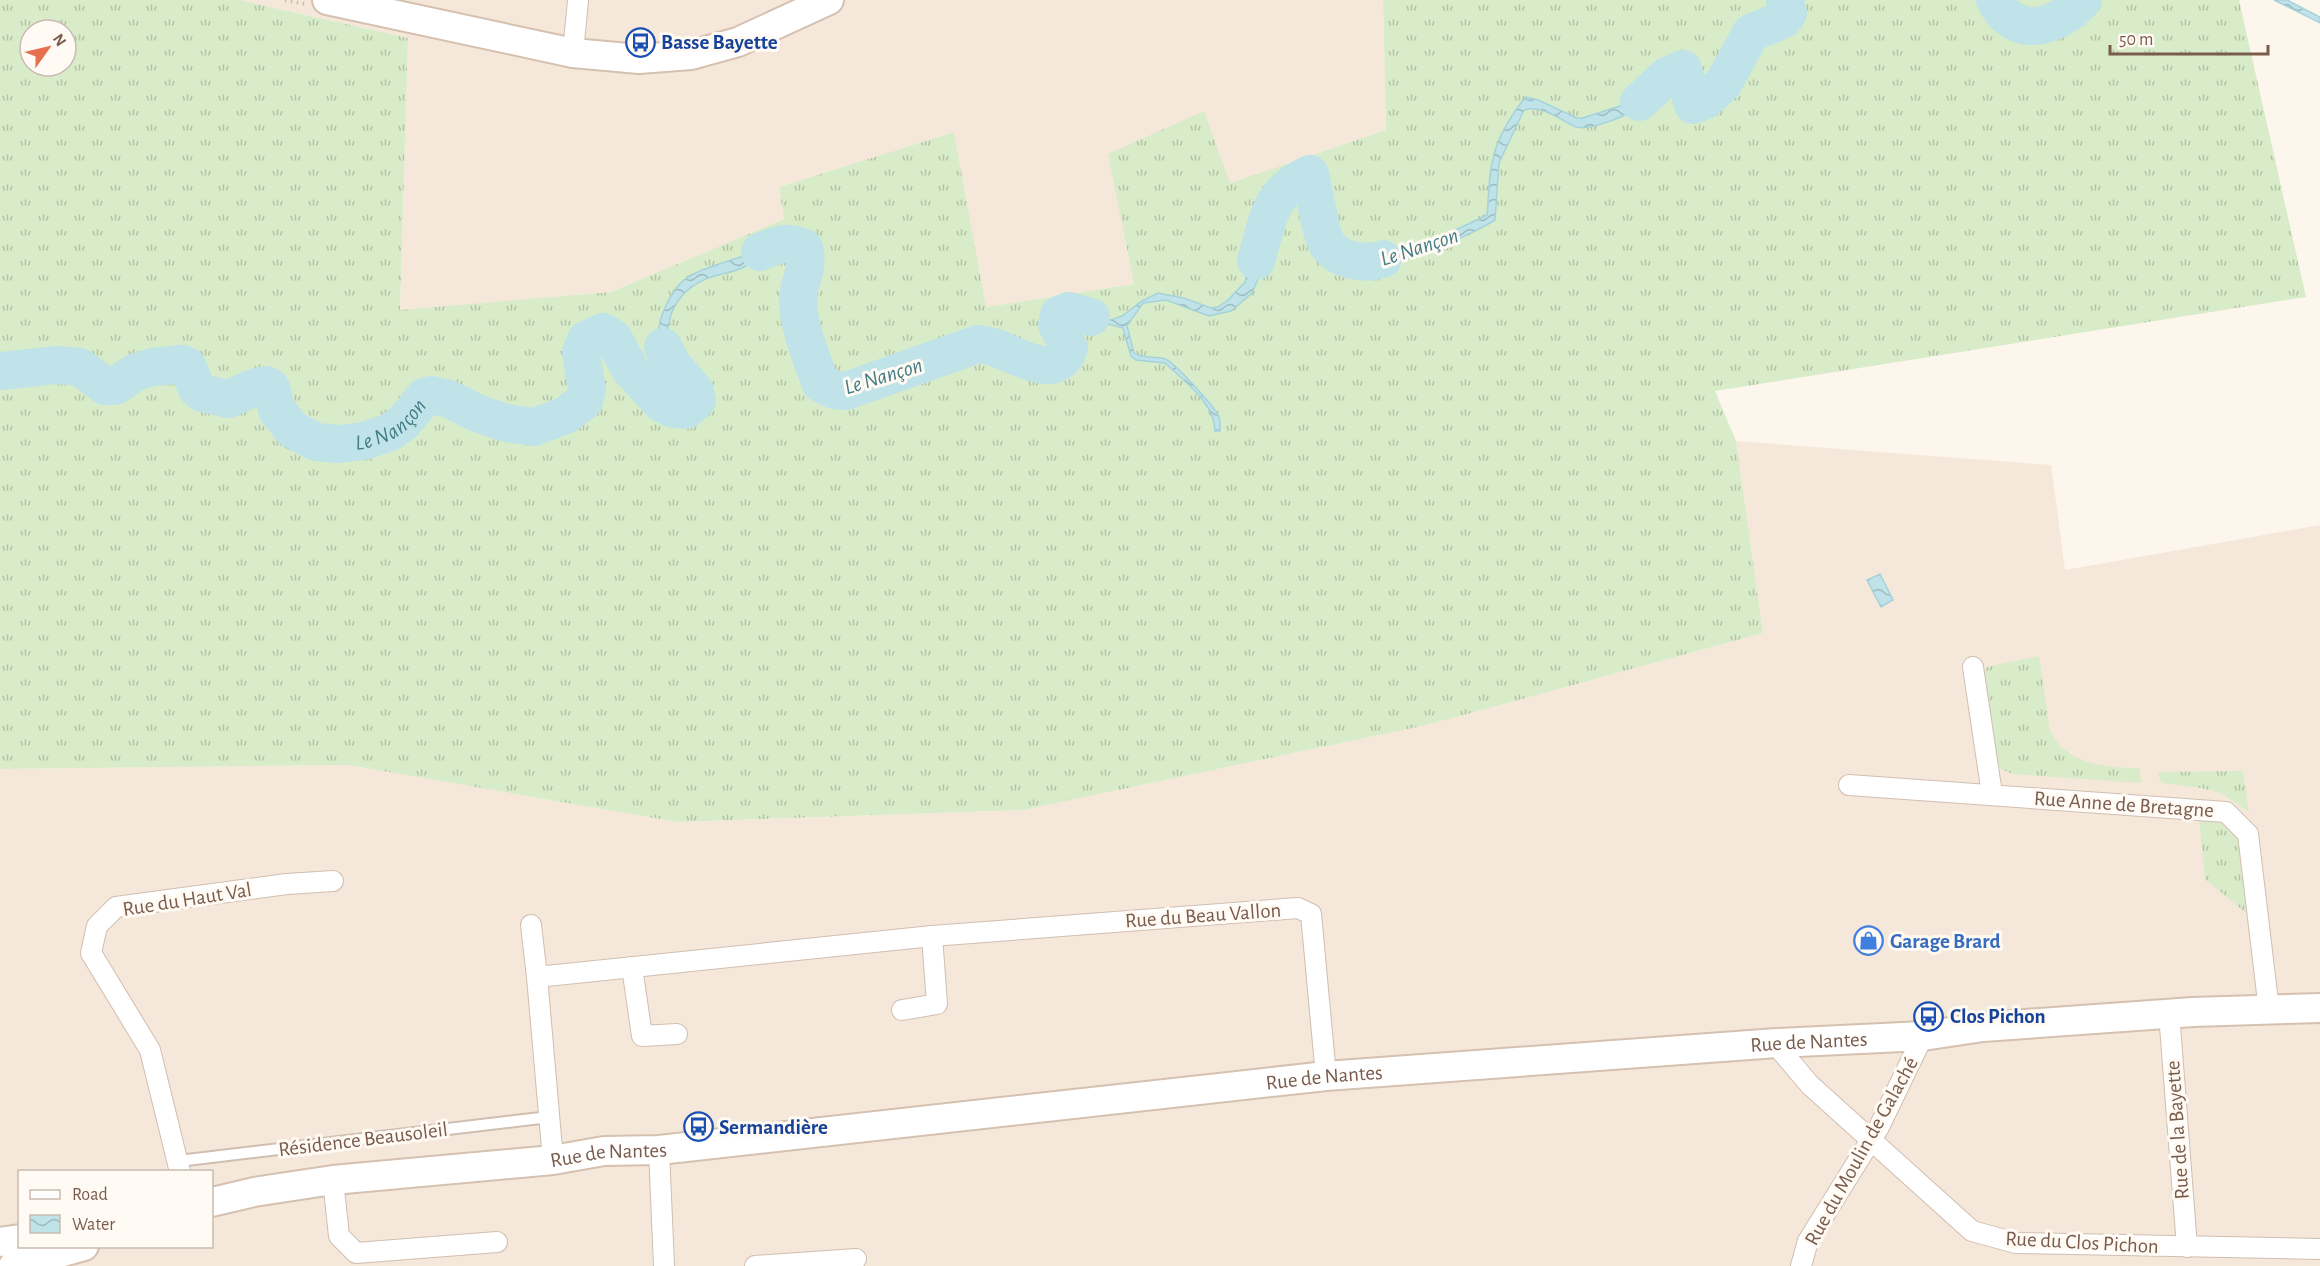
<svg xmlns="http://www.w3.org/2000/svg" width="2320" height="1266" font-family="'Alegreya Sans',sans-serif">
<defs>
<pattern id="grass-tufts" width="24" height="20" patternUnits="userSpaceOnUse" patternTransform="scale(1.5)"><rect width="24" height="20" fill="#d8ecc9"/><path d="M3 7l-1-3M5 7V3M7 7l1-3M15 17l-1-3M17 17v-4M19 17l1-3" fill="none" stroke="#b4c2a5"/></pattern>
<pattern id="water-waves" width="16" height="10" patternUnits="userSpaceOnUse" patternTransform="scale(1.5)"><rect width="16" height="10" fill="#bfe3e8"/><path d="M0 5q4-4 8 0t8 0" fill="none" stroke="#a0bbbe"/></pattern>
</defs>
<rect width="100%" height="100%" fill="#fdf6ec"/>
<!-- residential -->
<g fill="#f5e8da" fill-rule="evenodd">
<polygon points="240,0 1383,0 1386,130 1230,183 1109,154 1134,284 986,307 954,132 779,187 784,219 611,292 400,311 408,38"/>
<path d="M1736,441L2051,465L2065,570L2320,525V1266H0V769L348,765L677,822L1023,810L1427,725L1763,633ZM20,1172H212V1246H20Z"/>
</g>
<!-- grass -->
<g fill="url(#grass-tufts)" fill-rule="evenodd">
<path d="M0,0H240L408,38L400,310L611,292L784,219L779,187L954,132L986,307L1134,284L1108,154L1204,111L1230,183L1386,130L1383,0H2239L2306,297L1715,391L1736,441L1763,633L1427,725L1023,810L677,822L348,765L0,769ZM30,30H66V66H30Z"/>
<path d="M2039,656L2050,730C2064,764 2107,768 2140,768L2141,783L2012,774L2001,769L1998,765L1981,677L1987,667Z"/>
<polygon points="2243,771 2249,812 2221,793 2201,788 2161,783 2158,772"/>
<path d="M2199,817C2221,821 2230,825 2242,845L2252,918L2205,879Z"/>
</g>
<!-- water -->
<g fill="url(#water-waves)" stroke="#a5d3da" stroke-width="1.5">
<path d="M1783,0H1789L1793,11L1747,37L1737,71L1704,104L1686,118L1668,76C1657,87 1647,103 1634,110C1623,117 1589,131 1576,127C1560,120 1542,104 1524,110L1499,163L1495,220C1464,239 1354,289 1322,259C1303,242 1305,209 1301,185L1273,200L1263,267L1252,293L1231,311L1209,316L1166,300L1143,303L1127,326L1134,353C1144,360 1155,355 1165,359C1174,362 1216,408 1219,417C1221,421 1220,426 1220,431H1215C1215,403 1184,381 1165,363L1136,360L1131,356L1123,328L1066,313L1060,315L1059,321C1077,345 1085,342 1061,368H1019L974,345L917,370L841,398H829L810,389L781,300L796,255L793,248C770,242 762,257 744,267C735,272 724,273 714,276C691,283 673,299 669,323C667,333 665,344 669,354C674,368 705,369 714,396C716,404 712,411 707,416C699,423 690,422 681,420C660,417 633,398 622,380C614,365 612,341 595,334L578,345L596,383V395C577,412 553,424 529,432L509,424L478,426L436,402L423,398C418,408 416,425 407,432C392,443 335,458 316,457C306,457 294,451 285,447L263,406L260,388L224,408L185,393L177,366L141,373L110,392L90,383L77,371L63,366L0,376V368L61,362L79,363L105,386L133,367L182,360L194,389L228,396L264,379C273,397 272,411 288,427C311,450 370,442 394,425C404,418 412,403 420,392H434L486,416L532,424L574,403L583,395L577,345L579,334L604,327L630,375L640,385L664,406L684,407L697,393C683,378 663,363 659,342C655,322 671,288 688,277C704,267 725,263 743,256C769,246 778,228 805,249L794,288L793,306L815,381L830,388L846,387L974,340C1007,343 1043,386 1067,342L1058,327L1051,321L1059,305L1068,309L1111,320L1122,316L1142,301L1158,293L1184,298L1211,308L1218,307L1228,300L1245,282L1267,199C1276,185 1292,176 1307,169L1324,244C1331,249 1339,256 1348,258C1378,267 1459,229 1487,215C1489,197 1488,177 1493,159C1497,138 1512,113 1526,97L1538,100L1577,118H1583L1626,104L1669,69L1679,64L1688,103C1705,92 1721,80 1732,62C1737,53 1737,40 1744,32C1751,24 1776,16 1786,10Z"/>
<path d="M1982,0H1992L1999,14L2032,25L2046,20L2069,6L2075,0H2085C2069,17 2053,28 2031,35L1989,16Z"/>
<polygon points="2274,0 2287,0 2320,17 2320,23"/>
<polygon points="1880,574 1893,600 1881,607 1867,580"/>
</g>
<g fill="none" stroke-linecap="round" stroke-linejoin="round">
<!-- river -->
<g stroke="#bfe3e8" stroke-width="38">
<path d="M1995,0C2015,41 2057,28 2083,0"/>
<polyline points="1639,102 1667,76 1683,69 1693,105 1704,101 1723,84 1751,33 1784,19 1788,13 1785,0"/>
<path d="M760,252C776,245 787,240 804,248C810,272 797,281 798,302C799,330 812,357 820,383L834,390L846,391L978,344C985,345 991,346 997,348C1017,356 1059,382 1069,348L1057,325L1059,315L1069,311L1091,317"/>
<path d="M1256,261C1268,221 1268,192 1310,174C1313,187 1321,235 1327,244C1339,261 1364,265 1383,259"/>
<path id="s1" d="M0,371L57,365L80,367L105,386H115L136,372L153,367L182,364L187,366L197,389L202,393L228,399L256,387L267,385L271,388L277,410L292,429L316,442L338,444L364,441L390,432L404,422L424,397L432,395L449,399L479,414L506,423L534,427L566,415L584,401L587,390L581,352L586,340L603,332L613,338L630,369L661,403L673,409L686,410L696,401L695,391L672,364L663,347"/>
</g>
<defs>
<polyline id="lane" points="178,1161 549,1117"/>
<g id="street">
<polyline points="573,53 578,0"/>
<polyline points="1973,667 1992,794"/>
<polyline points="1849,785 2226,812 2248,834 2269,1010"/>
<polyline points="531,925 537,977"/>
<polyline points="632,967 642,1036 677,1034"/>
<polyline points="902,1010 937,1004 932,936"/>
<polyline points="2169,1013 2187,1247"/>
<polyline points="1777,1043 1782,1052 1810,1085 1972,1231 2016,1243 2320,1249"/>
<polyline points="659,1150 664,1266"/>
<polyline points="553,1160 537,977 932,936 1298,908 1311,914 1326,1076"/>
<polyline points="180,1172 150,1050 91,953 97,926 116,907 287,884 333,881"/>
<polyline points="333,1180 339,1236 356,1253 497,1242"/>
<polyline points="755,1266 856,1259"/>
<polyline points="1801,1266 1808,1241 1879,1127 1923,1036"/>
</g>
<g id="secondary">
<polyline points="327,0 573,53 639,59 691,55 738,42 829,0"/>
<path id="s2" d="M212,1202L254,1192L333,1180L553,1160L604,1151L659,1150L1326,1076L1777,1043L1923,1036L1983,1027L2193,1012L2320,1008"/>
<polyline points="0,1242 20,1239"/>
<polyline points="13,1266 84,1246"/>
</g>
</defs>
<!-- lane casing -->
<use href="#lane" stroke="#d1beb0" stroke-width="14"/>
<!-- street casing -->
<use href="#street" stroke="#d1beb0" stroke-width="22"/>
<!-- secondary casing -->
<use href="#secondary" stroke="#d6c0b0" stroke-width="32"/>
<!-- path -->
<polyline stroke="#d9b8a5" stroke-width="4" stroke-dasharray="1.5 4.5" stroke-linecap="butt" points="285,0 305,4"/>
<!-- lane -->
<use href="#lane" stroke="#fff" stroke-width="10"/>
<!-- street -->
<use href="#street" stroke="#fff" stroke-width="20"/>
<!-- secondary -->
<use href="#secondary" stroke="#fff" stroke-width="28"/>
</g>
<!-- icons -->
<defs>
<symbol id="bus-ring" viewBox="-11 -11 22 22"><circle r="9.5" fill="#fffaf3" stroke="#1a4fb4" stroke-width="1.5"/><path d="M-5-6H5V4H4V6H2V4H-2V6H-4V4H-5ZM-3.5-4V0h7V-4ZM-3.5 1.2v1.5H-2V1.2ZM2 1.2v1.5H3.5V1.2Z" fill="#1a4fb4"/></symbol>
<symbol id="shop-ring" viewBox="-11 -11 22 22"><circle r="9.5" fill="#fffaf3" stroke="#3f7fe0" stroke-width="1.5"/><path d="M-5-2.5h2.3a2.7 3.5 0 0 1 5.4 0H5L5.5 6h-11ZM-1.5-2.5h3a1.5 2.3 0 0 0-3 0Z" fill="#3f7fe0"/></symbol>
</defs>
<g fill-rule="evenodd">
<use href="#bus-ring" x="624" y="26" width="33" height="33"/>
<use href="#shop-ring" x="1852" y="924" width="33" height="33"/>
<use href="#bus-ring" x="1912" y="1000" width="33" height="33"/>
<use href="#bus-ring" x="682" y="1110" width="33" height="33"/>
</g>
<g text-anchor="middle" stroke-width="6" stroke-linejoin="round" paint-order="stroke">
<!-- transit labels -->
<g font-size="21" font-weight="bold" fill="#164399" stroke="#fffaf3" text-anchor="start">
<text x="661" y="49">Basse Bayette</text>
<text x="1950" y="1023">Clos Pichon</text>
<text x="719" y="1134">Sermandière</text>
</g>
<!-- street labels -->
<g font-size="21" fill="#7a5c4d" stroke="#fffaf3">
<text transform="translate(2124 804) rotate(4)" y="7">Rue Anne de Bretagne</text>
<text transform="translate(187 899) rotate(-9)" y="7">Rue du Haut Val</text>
<text transform="translate(1203 915) rotate(-4)" y="7">Rue du Beau Vallon</text>
<text dy="7" stroke="none"><textPath href="#s2" startOffset="1606">Rue de Nantes</textPath></text>
<text dy="7" stroke="none"><textPath href="#s2" startOffset="1120">Rue de Nantes</textPath></text>
<text transform="translate(2177 1130) rotate(-94)" y="7">Rue de la Bayette</text>
<text transform="translate(363 1139) rotate(-7)" y="7">Résidence Beausoleil</text>
<text transform="translate(1861 1151) rotate(-61)" y="7">Rue du Moulin de Galaché</text>
<text dy="7" stroke="none"><textPath href="#s2" startOffset="400">Rue de Nantes</textPath></text>
<text transform="translate(2082 1242) rotate(3)" y="7">Rue du Clos Pichon</text>
</g>
<!-- shop labels -->
<g font-size="21" font-weight="bold" fill="#366cbe" stroke="#fffaf3" text-anchor="start">
<text x="1890" y="948">Garage Brard</text>
</g>
<!-- water labels -->
<g font-size="22" font-style="italic" fill="#437c86" stroke="#fffaf3">
<text transform="translate(1419 246) rotate(-18)" y="8">Le Nançon</text>
<text transform="translate(883 375) rotate(-17)" y="8">Le Nançon</text>
<text dy="8" stroke="none"><textPath href="#s1" startOffset="458">Le Nançon</textPath></text>
</g>
</g>
<!-- legend -->
<rect x="18" y="1170" width="195" height="78" fill="#fffaf3" stroke="#cabbb1" stroke-width="1.5"/>
<rect x="30" y="1190" width="30" height="9" fill="#ffffff" stroke="#cabbb1" stroke-width="1.5"/>
<text x="72" y="1200" font-size="18" fill="#7a5c4d">Road</text>
<rect x="30" y="1215" width="30" height="18" fill="url(#water-waves)" stroke="#cabbb1" stroke-width="1.5"/>
<text x="72" y="1230" font-size="18" fill="#7a5c4d">Water</text>
<!-- north arrow -->
<g transform="translate(48 48) rotate(56)"><circle r="28" fill="#fffaf3" stroke="#cabbb1" stroke-width="1.5"/>
<path d="M0-4.5L10 22L0 15L-10 22Z" fill="#e76f51"/>
<text y="-9" font-size="16" font-weight="bold" text-anchor="middle" fill="#7a5c4d">N</text>
</g>
<!-- scale -->
<path d="M2110 45v9h158v-9" fill="none" stroke="#7a5c4d" stroke-width="3"/>
<text x="2119" y="45" font-size="18" fill="#7a5c4d" stroke="#fffaf3" stroke-width="4.5" paint-order="stroke">50 m</text>
</svg>
